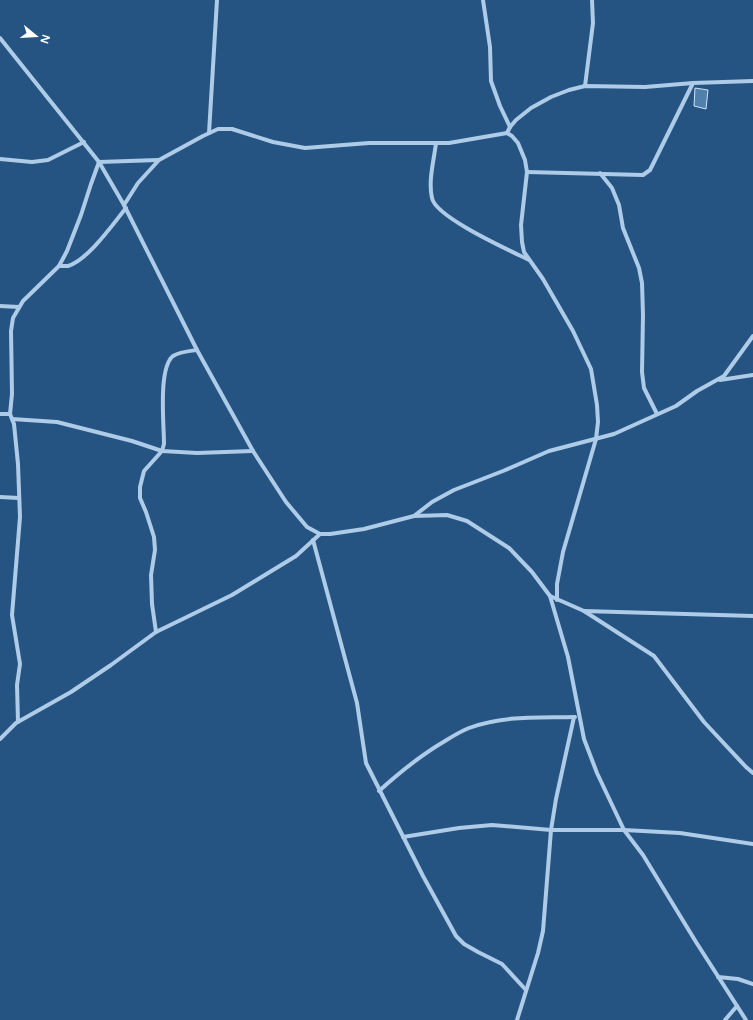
<svg xmlns="http://www.w3.org/2000/svg" width="753" height="1020" font-family="'Varela Round',sans-serif">
<rect width="100%" height="100%" fill="#255483"/>
<!-- building -->
<polygon fill="#5280ac" stroke="#d1e4f6" points="695,88 708,90 706,109 694,106"/>
<g fill="none" stroke-linecap="round" stroke-linejoin="round">
<!-- street -->
<g stroke="#aecbe7" stroke-width="4">
<polyline points="483,0 490,47 491,81 500,106 510,127"/>
<polyline points="0,38 99,162 124,205 197,350 253,451 286,502 307,527 320,534 330,534 364,529 414,516 447,515 467,521 509,548 532,572 550,596 568,657 584,739 597,773 624,830 643,855 696,942 746,1020"/>
<polyline points="585,86 593,23 592,0"/>
<polyline points="209,133 217,0"/>
<polyline points="507,133 510,127 516,120 531,108 551,97 569,90 585,86 645,87 693,83 753,81"/>
<path d="M436,143C434,160 428,181 432,198C435,217 511,251 529,260"/>
<polyline points="0,159 32,162 48,160 84,142"/>
<polyline points="527,172 643,175 650,170 655,160 693,83"/>
<polyline points="600,173 612,188 619,205 623,228 639,268 642,283 643,315 642,372 644,388 657,414"/>
<polyline points="124,205 138,183 159,160 203,136 218,129 232,129 273,142 305,148 369,143 449,143 507,133 512,136 518,143 525,160 527,172 521,225 522,242 524,252 543,279 573,331 591,369 597,405 598,422 596,439 563,552 557,584 557,600"/>
<path d="M59,266C62,266 65,266 68,266C88,260 113,224 126,208"/>
<polyline points="0,306 19,307"/>
<polyline points="720,380 753,375"/>
<polyline points="0,414 10,414"/>
<polyline points="12,419 57,422 132,441 162,451 197,453 253,451"/>
<polyline points="0,497 19,498"/>
<polyline points="414,516 432,502 454,490 503,471 549,451 614,434 676,406 697,391 724,376 753,336"/>
<polyline points="313,540 357,703 366,763 423,876 456,936 464,944 478,952 502,964 526,990"/>
<polyline points="550,596 584,611 654,656 704,722 746,767 753,773"/>
<polyline points="584,611 753,616"/>
<path d="M156,632L152,604L151,575L155,550L154,537L146,512L140,498V487L144,471L162,451L164,444C164,424 158,368 173,356C179,352 190,351 197,350"/>
<polyline points="18,722 17,685 20,664 12,615 20,517 18,464 14,424 10,414 12,394 11,331 13,318 23,301 59,266 67,251 81,215 91,184 99,162 158,160"/>
<polyline points="0,739 16,723 71,692 111,665 156,632 232,595 296,556 320,534"/>
<path d="M379,791C400,772 421,755 445,741C453,736 461,731 469,728C503,715 540,718 575,717"/>
<polyline points="403,837 459,828 492,825 551,830 624,830 680,833 753,844"/>
<polyline points="718,977 738,979 753,984"/>
<polyline points="517,1020 538,953 543,931 551,830 556,799 574,717"/>
<polyline points="725,1020 737,1006"/>
</g>
</g>
<!-- north arrow -->
<g transform="translate(36 36) rotate(108)" stroke="#255483" stroke-width="3" paint-order="stroke">
<path d="M0-3L7 15L0 10L-7 15Z" fill="#ffffff"/>
<text y="-6" font-size="11" font-weight="bold" text-anchor="middle" fill="#ffffff">N</text>
</g>
</svg>
